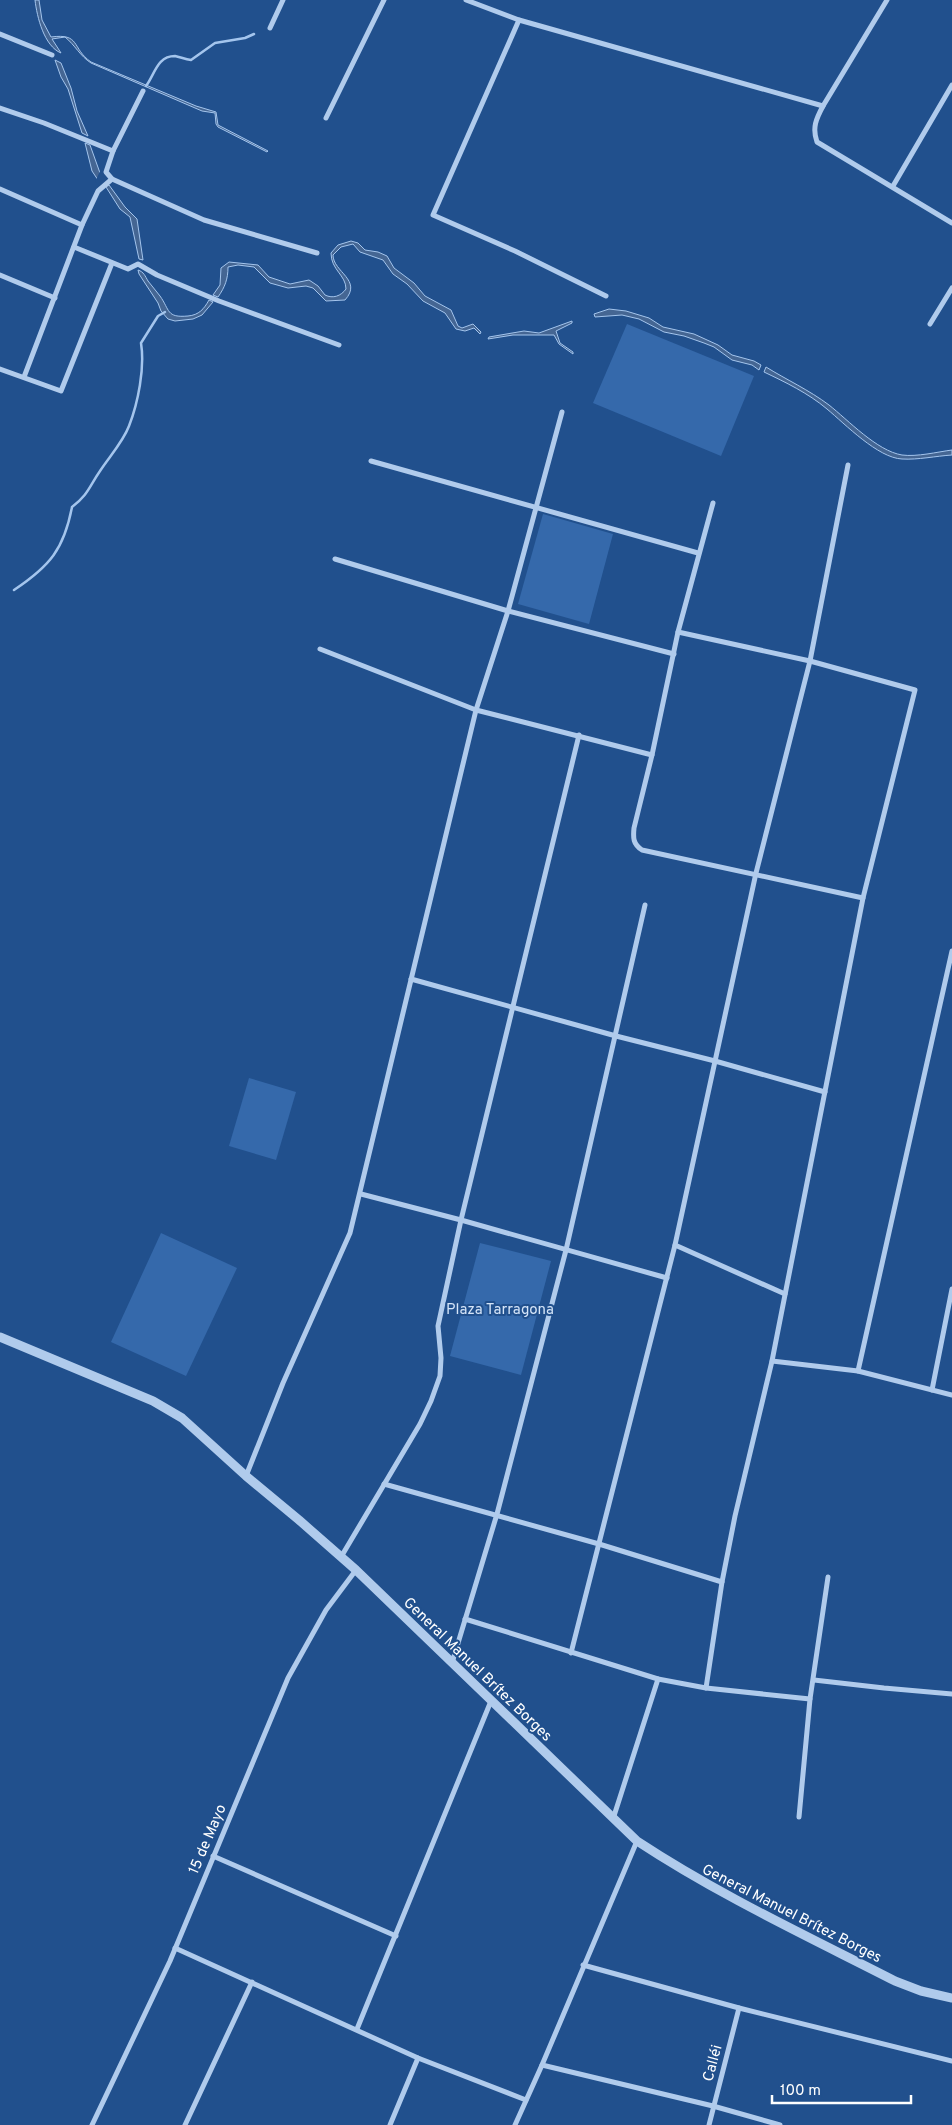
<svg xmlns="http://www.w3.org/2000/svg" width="952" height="2125" font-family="Overpass,sans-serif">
<rect width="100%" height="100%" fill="#21508d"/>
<!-- green -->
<g fill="#3569ab">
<polygon points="627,324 754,376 721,456 593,403"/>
<polygon points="543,514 613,534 589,624 518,604"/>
<polygon points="249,1078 296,1092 276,1160 229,1146"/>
<polygon points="161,1233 237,1268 186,1376 111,1342"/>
<polygon points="480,1243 551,1261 521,1375 450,1356"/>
</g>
<!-- water -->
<g fill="#456693" stroke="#a4c5ed">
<path d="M35,0H39L42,20L51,37C81,33 71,48 91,62L196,106L216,112L218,125L268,151L267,152L218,127L216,124L215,113L202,111L91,63C80,56 75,45 65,37L52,39L61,53C44,46 37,17 35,0Z"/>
<polygon points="55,60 61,63 71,88 77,111 88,136 82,133 68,89 61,77"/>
<polygon points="85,143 90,145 100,173 100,183 92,171"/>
<polygon points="109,185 125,207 137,219 143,260 139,259 130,217 120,209 106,187"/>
<path d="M351,241L358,243L365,250L378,252L387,256L394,268L414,283L425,296L451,310L458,326L462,328L473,324L481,332L480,334L474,328L465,331L456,329L445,313L423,301L407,284L393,274L383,260L360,252L353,244L341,247L333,255C333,272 363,280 345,300L326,301L313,288L306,286L288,288L270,283L254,267L238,265L228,267C228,279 225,287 218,297L213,295L220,285L221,268L229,262L258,265L269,277L290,284L309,280L318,286L325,295C333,299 341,296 346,289C346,275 331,270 331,253L338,245Z"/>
<path d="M138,270C144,272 145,276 148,281C152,286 156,291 160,296C170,310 166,318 188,316C199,315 204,309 209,300L213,302L202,315L193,319L175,321L168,319L161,311L158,303L139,274Z"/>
<polygon points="609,309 626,311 649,318 663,327 694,334 718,345 732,355 754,361 761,365 759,370 752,365 732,360 714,347 704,343 684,336 664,332 639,319 622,315 595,317 594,314"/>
<polygon points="572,321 572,323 556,331 560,343 573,352 573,354 559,344 554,335 513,335 488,339 489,337 524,331 539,333"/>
<path d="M766,367C787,380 809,390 829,405C848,420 877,451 902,455C917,457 937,452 952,450V455C936,456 918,460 902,459C878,458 845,424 827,409C808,393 785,382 764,372Z"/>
</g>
<!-- pier -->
<polygon fill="#21508d" points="101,169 107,180 100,186 95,182"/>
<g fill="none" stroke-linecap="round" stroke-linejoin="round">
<!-- stream -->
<g stroke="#a4c5ed" stroke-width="2.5">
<path d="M146,86C155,74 157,56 175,56C180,57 185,59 191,60L215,43L245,38L254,34"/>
<path d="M14,590C50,566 64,549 72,507C88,495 89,487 100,471C109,457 123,442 129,426C138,403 145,368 141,343L158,316L165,312"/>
</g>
<!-- minor -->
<g stroke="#b0cbec" stroke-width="5">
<polyline points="466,0 519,20 823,106"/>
<path d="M887,0L823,106C816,119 812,128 817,142L952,223"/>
<polyline points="519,20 433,215 515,251 606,296"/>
<polyline points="270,28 283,0"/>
<polyline points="0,34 52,55"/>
<polyline points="0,108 44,123 113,151"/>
<polyline points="326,118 384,0"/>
<polyline points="112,179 204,220 317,253"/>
<polyline points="893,186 952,85"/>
<polyline points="0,189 82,225"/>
<polyline points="74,247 128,269 138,264 157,275 219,301 339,345"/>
<polyline points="0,275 55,298"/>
<polyline points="930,324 952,288"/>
<polyline points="0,369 61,391 112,263"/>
<polyline points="24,377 82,225 98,191 112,179 106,172 113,151 143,91"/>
<polyline points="371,461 698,553"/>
<path d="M713,503L678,632L652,755L634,828C633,838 633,844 642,850L863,898"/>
<polyline points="335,559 508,611 674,654"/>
<polyline points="678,632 810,661 915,690 863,898 772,1361 735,1516 722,1582 706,1688"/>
<polyline points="320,649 476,710 652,755"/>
<polyline points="411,979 616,1036 715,1061 825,1092"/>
<polyline points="361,1194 461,1220 667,1278"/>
<polyline points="675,1245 785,1294"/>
<polyline points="772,1361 858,1371 952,1395"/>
<polyline points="858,1371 952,951"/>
<polyline points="932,1390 952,1289"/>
<polyline points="246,1476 283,1383 350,1233 476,710 508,611 562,412"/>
<polyline points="384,1484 599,1544 722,1582"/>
<polyline points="341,1557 420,1424 431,1401 440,1376 441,1358 438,1326 461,1220 579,735"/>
<polyline points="465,1619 658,1679 706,1688 810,1699"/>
<polyline points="571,1653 675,1245 756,873 810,661 848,465"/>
<polyline points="452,1663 497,1514 566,1250 645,905"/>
<polyline points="814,1680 884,1688 952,1694"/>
<polyline points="799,1817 810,1699 828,1577"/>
<polyline points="613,1819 658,1679"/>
<polyline points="213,1856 396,1936"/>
<polyline points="175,1948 418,2058 526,2100"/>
<polyline points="583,1965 739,2008 952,2061"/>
<polyline points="357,2029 491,1701"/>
<polyline points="542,2065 713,2106 780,2125"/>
<polyline points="92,2125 170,1961 288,1678 326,1610 356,1570"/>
<polyline points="185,2125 252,1982"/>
<polyline points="390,2125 418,2058"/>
<polyline points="515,2125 542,2065 637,1841"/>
<polyline points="709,2125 739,2008"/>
</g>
<!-- tertiary -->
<path stroke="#b0cbec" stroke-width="9" d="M0,1337L153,1401L182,1418L246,1476L299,1520L356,1570L637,1841C719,1895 807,1936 895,1981L921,1991L952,1998"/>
</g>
<g text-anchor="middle" stroke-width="4" stroke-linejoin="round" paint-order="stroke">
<!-- park labels -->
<g font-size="15" fill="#d5e5f9" stroke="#21508d">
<text x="500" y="1314">Plaza Tarragona</text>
</g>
<!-- street labels -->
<g font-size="15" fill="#fff" stroke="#21508d">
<text transform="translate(478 1669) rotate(44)" y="5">General Manuel Brítez Borges</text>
<text transform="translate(207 1839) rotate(-67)" y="5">15 de Mayo</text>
<text transform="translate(792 1913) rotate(27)" y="5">General Manuel Brítez Borges</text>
<text transform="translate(712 2063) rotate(-75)" y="5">Calle´i</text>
</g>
</g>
<!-- scale -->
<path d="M772 2095v8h139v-8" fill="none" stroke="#ffffff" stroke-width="2.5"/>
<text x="780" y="2095" font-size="15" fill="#ffffff" stroke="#21508d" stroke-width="4" paint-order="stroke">100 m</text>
</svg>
